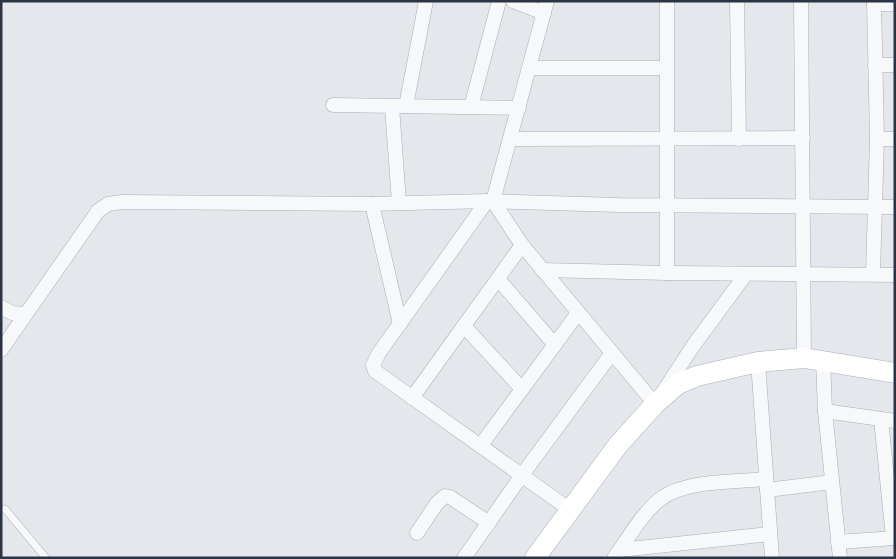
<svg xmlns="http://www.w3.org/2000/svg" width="896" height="559" font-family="'Golos Text',sans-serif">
<rect width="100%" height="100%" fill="#e4e7ec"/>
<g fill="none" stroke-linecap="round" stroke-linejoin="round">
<defs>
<polyline id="lane" points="5,509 46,558"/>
<g id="street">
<polyline points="513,1 544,13"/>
<polyline points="547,1 493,201 522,245 655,404 693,346 746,274"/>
<polyline points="667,1 667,273"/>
<polyline points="737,1 739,139"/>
<polyline points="801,1 804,358"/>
<polyline points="874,4 895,4"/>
<polyline points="875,65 895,65"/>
<polyline points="530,68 666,68"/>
<polyline points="333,105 519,108"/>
<polyline points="392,106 399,203"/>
<polyline points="406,106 426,1"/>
<polyline points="471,107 499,1"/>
<polyline points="511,139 803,138"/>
<polyline points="877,139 895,139"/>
<polyline points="487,201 379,353 373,365 375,371 569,509"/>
<polyline points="372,204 400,324"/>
<polyline points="542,270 667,273 895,275"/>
<polyline points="873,274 877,139 874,1"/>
<polyline points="498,279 555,345"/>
<polyline points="1,307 12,313 26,314 98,211 108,204 122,202 372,204 487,201 618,205 895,207"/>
<polyline points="464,326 522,389"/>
<polyline points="1,350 26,314"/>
<polyline points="823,360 825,411 840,558"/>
<polyline points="758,362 772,558"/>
<polyline points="412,398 522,245"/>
<polyline points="825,411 895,421"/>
<polyline points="881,419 893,538"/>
<polyline points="481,445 578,313"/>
<polyline points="767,490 832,482"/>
<polyline points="417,533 437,503 445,496 450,497 489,523"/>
<polyline points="838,542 895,538"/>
<polyline points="620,550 770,534"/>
<polyline points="464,558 522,475 612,353"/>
<path d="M614,558C628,539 641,515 659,500C683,480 735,482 766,479"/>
</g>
<polyline id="secondary" points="535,558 618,445 655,404 678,384 697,376 758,362 804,358 895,373"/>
</defs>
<!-- lane casing -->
<use href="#lane" stroke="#a9aeb7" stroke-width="8"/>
<!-- street casing -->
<use href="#street" stroke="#a9aeb7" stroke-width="15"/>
<!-- secondary casing -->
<use href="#secondary" stroke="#a9aeb7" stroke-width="21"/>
<!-- lane -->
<use href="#lane" stroke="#f7f8fa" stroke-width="7"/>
<!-- street -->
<use href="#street" stroke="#f7f8fa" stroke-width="14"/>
<!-- secondary -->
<use href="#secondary" stroke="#fff" stroke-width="20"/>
</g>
<!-- border -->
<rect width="896" height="559" fill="none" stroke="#2b3445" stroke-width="5"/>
</svg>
